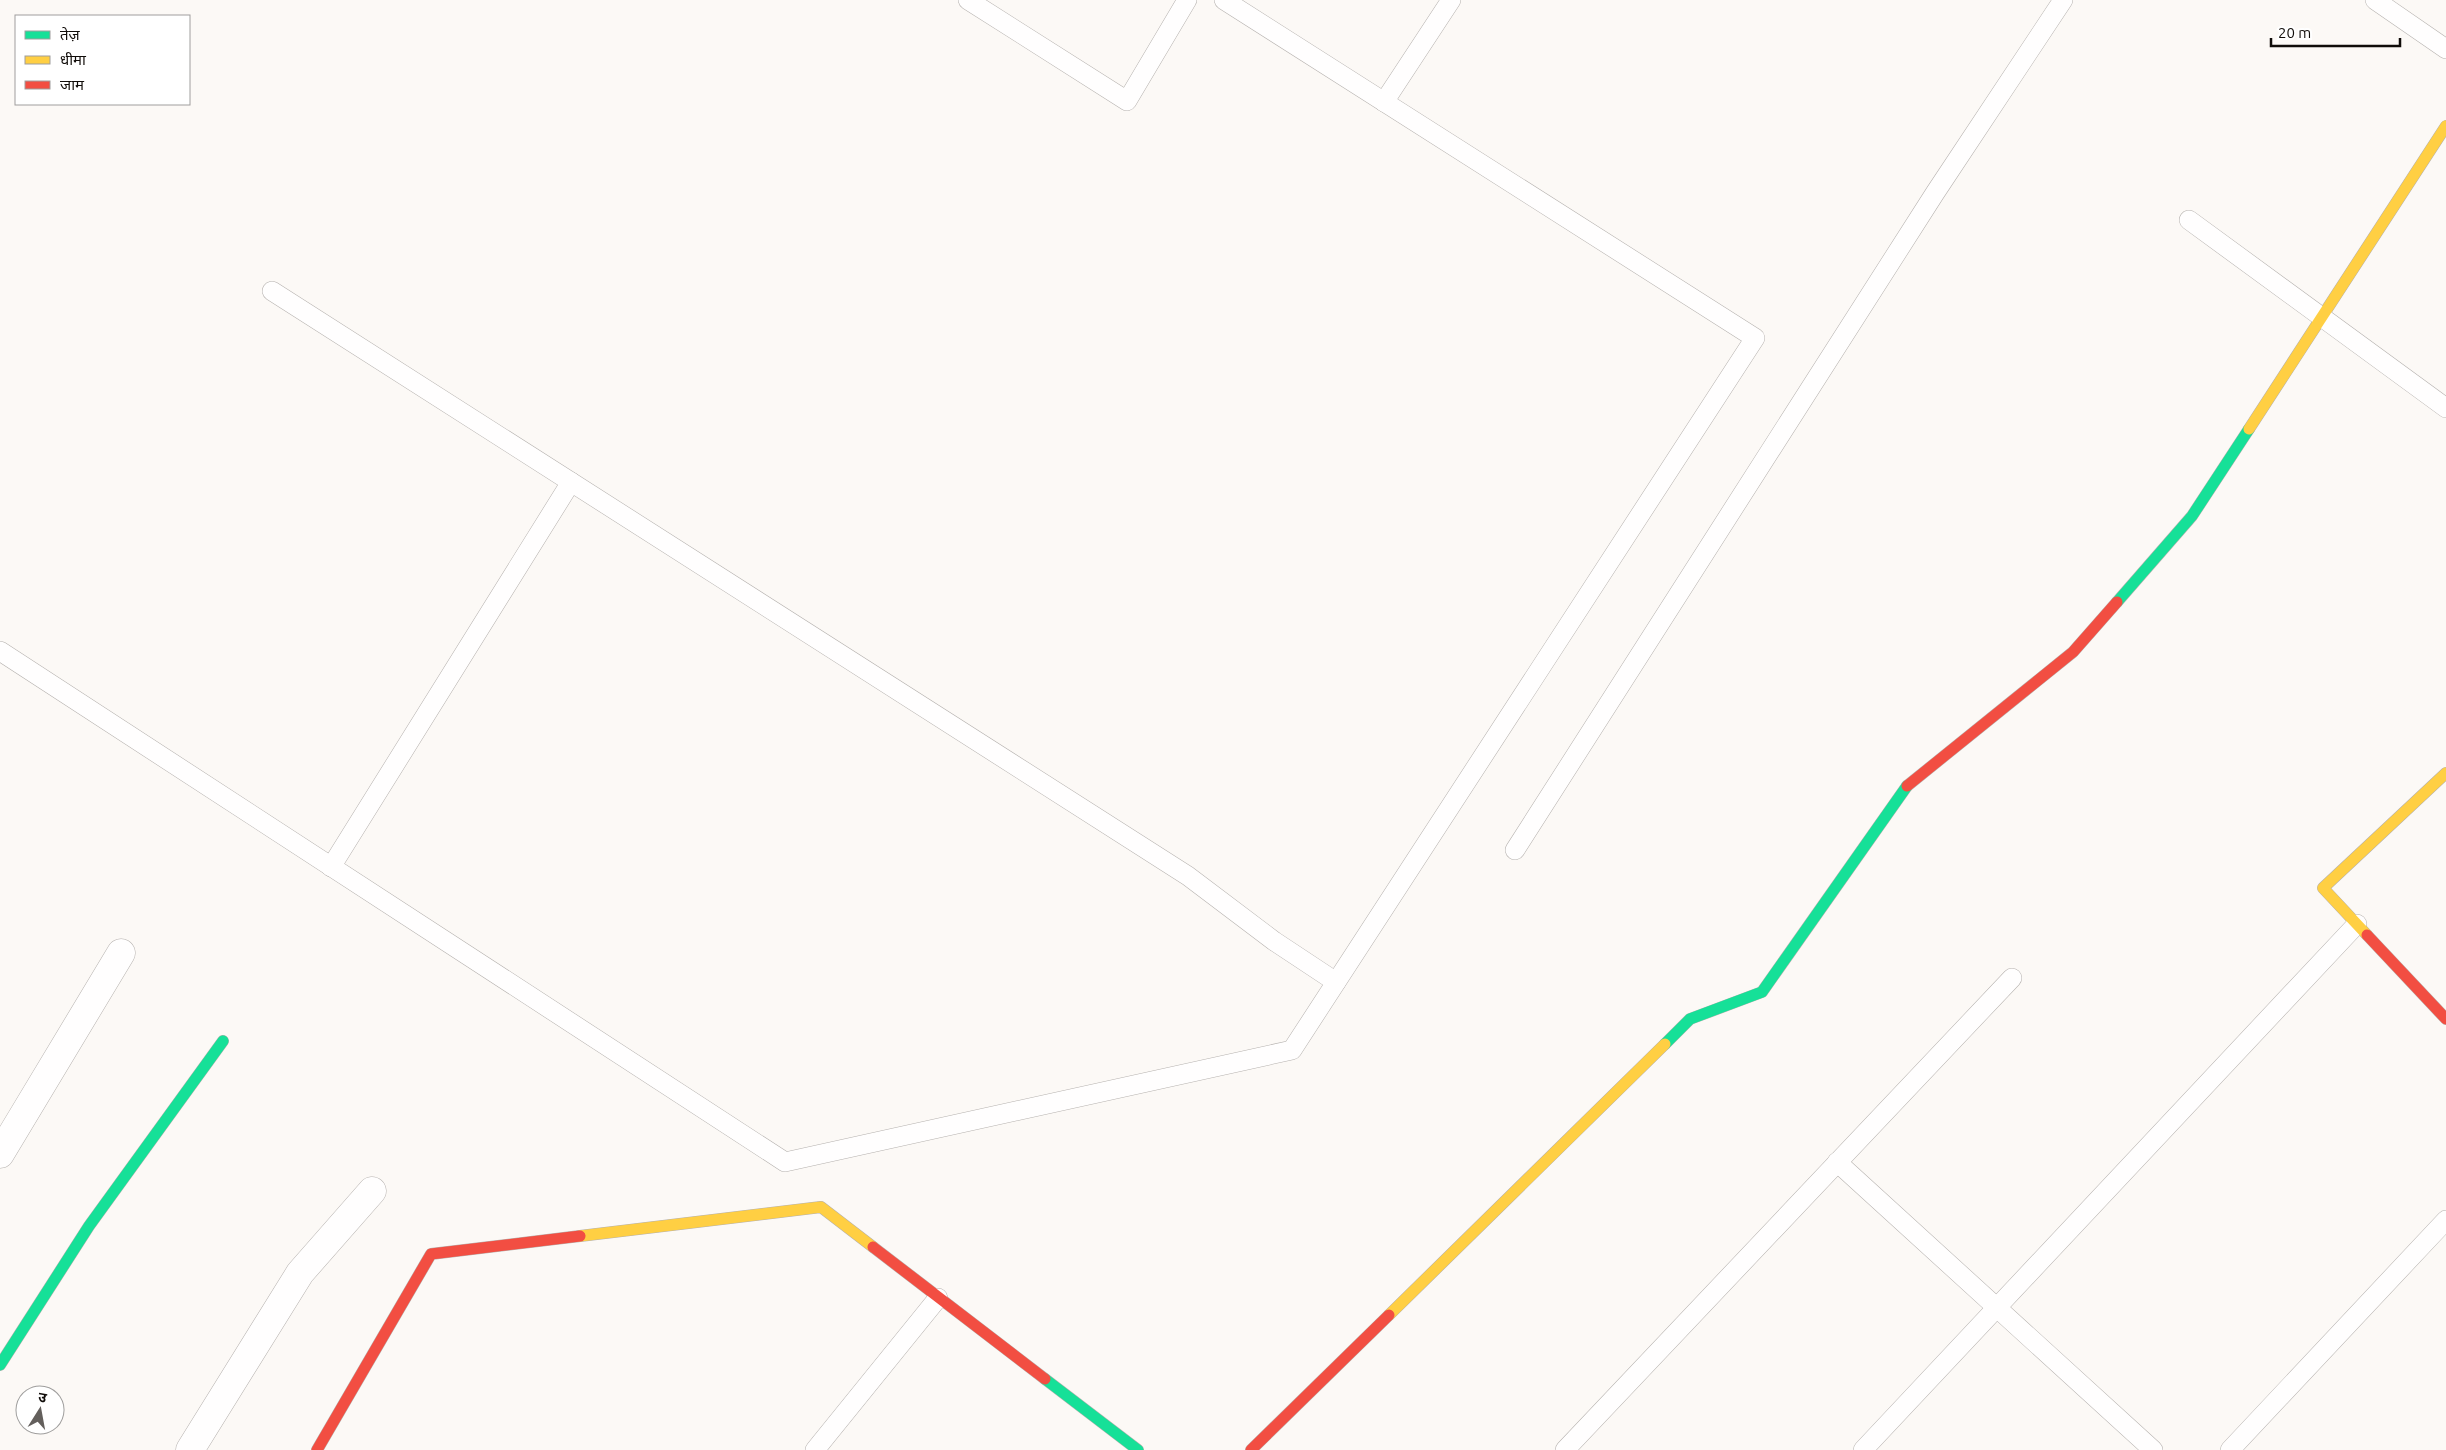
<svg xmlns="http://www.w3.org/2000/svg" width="2446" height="1450" font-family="Ubuntu,'Noto Sans Devanagari',sans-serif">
<rect width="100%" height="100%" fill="#fcf9f6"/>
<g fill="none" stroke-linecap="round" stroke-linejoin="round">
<defs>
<g id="lane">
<polyline points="968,0 1127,101 1187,0"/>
<polyline points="2375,0 2446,49"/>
<polyline points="1384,102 1451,0"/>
<polyline points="2189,220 2446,408"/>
<polyline points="272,291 1188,876 1274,941 1336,982"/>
<polyline points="0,651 785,1162 1292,1050 1755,338 1224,0"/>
<polyline points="1515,850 1935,193 2063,0"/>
<polyline points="331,867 571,482"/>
<polyline points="1837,1162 2153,1450"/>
<polyline points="815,1450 938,1298"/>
<polyline points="1565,1450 2012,978"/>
<polyline points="1863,1450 2357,924"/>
<polyline points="2230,1450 2446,1220"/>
</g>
<g id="street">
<polyline points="0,1154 121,953"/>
<polyline points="190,1450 300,1273 372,1191"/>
</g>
<g id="fast">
<polyline points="2117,602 2192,516 2249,429"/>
<polyline points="1665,1044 1690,1019 1762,992 1907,786"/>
<polyline points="0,1365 89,1226 223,1041"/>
<polyline points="1045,1379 1138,1450"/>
</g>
<g id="slow">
<polyline points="2249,429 2446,126"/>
<polyline points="2367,935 2323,888 2446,773"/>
<polyline points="580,1236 821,1207 873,1247"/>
<polyline points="1389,1315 1665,1044"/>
</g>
<g id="jam">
<polyline points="1907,786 2073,652 2117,602"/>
<polyline points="2367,935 2446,1019"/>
<polyline points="873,1247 1045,1379"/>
<polyline points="317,1450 431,1254 580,1236"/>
<polyline points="1251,1450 1389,1315"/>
</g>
</defs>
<!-- lane casing -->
<use href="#lane" stroke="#b5b1ae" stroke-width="20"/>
<!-- street casing -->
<use href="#street" stroke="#b5b1ae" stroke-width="29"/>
<!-- fast casing -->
<use href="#fast" stroke="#b5b1ae" stroke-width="12"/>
<!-- slow casing -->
<use href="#slow" stroke="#b5b1ae" stroke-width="12"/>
<!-- jam casing -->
<use href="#jam" stroke="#b5b1ae" stroke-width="12"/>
<!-- lane -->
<use href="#lane" stroke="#fffefe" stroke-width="19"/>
<!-- street -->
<use href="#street" stroke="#fffefe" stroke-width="28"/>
<!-- fast -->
<use href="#fast" stroke="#16e098" stroke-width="11"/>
<!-- slow -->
<use href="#slow" stroke="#ffcf43" stroke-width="11"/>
<!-- jam -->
<use href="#jam" stroke="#f24e42" stroke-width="11"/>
</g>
<!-- legend -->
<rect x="15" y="15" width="175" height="90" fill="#ffffff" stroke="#9f9e9d"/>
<rect x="25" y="31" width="25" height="8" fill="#16e098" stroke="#9f9e9d"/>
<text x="60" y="40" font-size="15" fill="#100c09">तेज़</text>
<rect x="25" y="56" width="25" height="8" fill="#ffcf43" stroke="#9f9e9d"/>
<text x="60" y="65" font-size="15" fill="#100c09">धीमा</text>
<rect x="25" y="81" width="25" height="8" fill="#f24e42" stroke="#9f9e9d"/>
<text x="60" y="90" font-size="15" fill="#100c09">जाम</text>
<!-- north arrow -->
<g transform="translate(40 1410) rotate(11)"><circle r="24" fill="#ffffff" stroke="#9f9e9d"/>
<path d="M0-4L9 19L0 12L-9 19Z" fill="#635f5c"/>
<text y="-8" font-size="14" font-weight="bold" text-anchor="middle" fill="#100c09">उ</text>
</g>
<!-- scale -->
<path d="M2271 38v8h129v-8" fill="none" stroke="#100c09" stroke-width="2.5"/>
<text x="2278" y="38" font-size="15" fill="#100c09" stroke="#ffffff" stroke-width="4" paint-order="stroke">20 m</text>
</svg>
